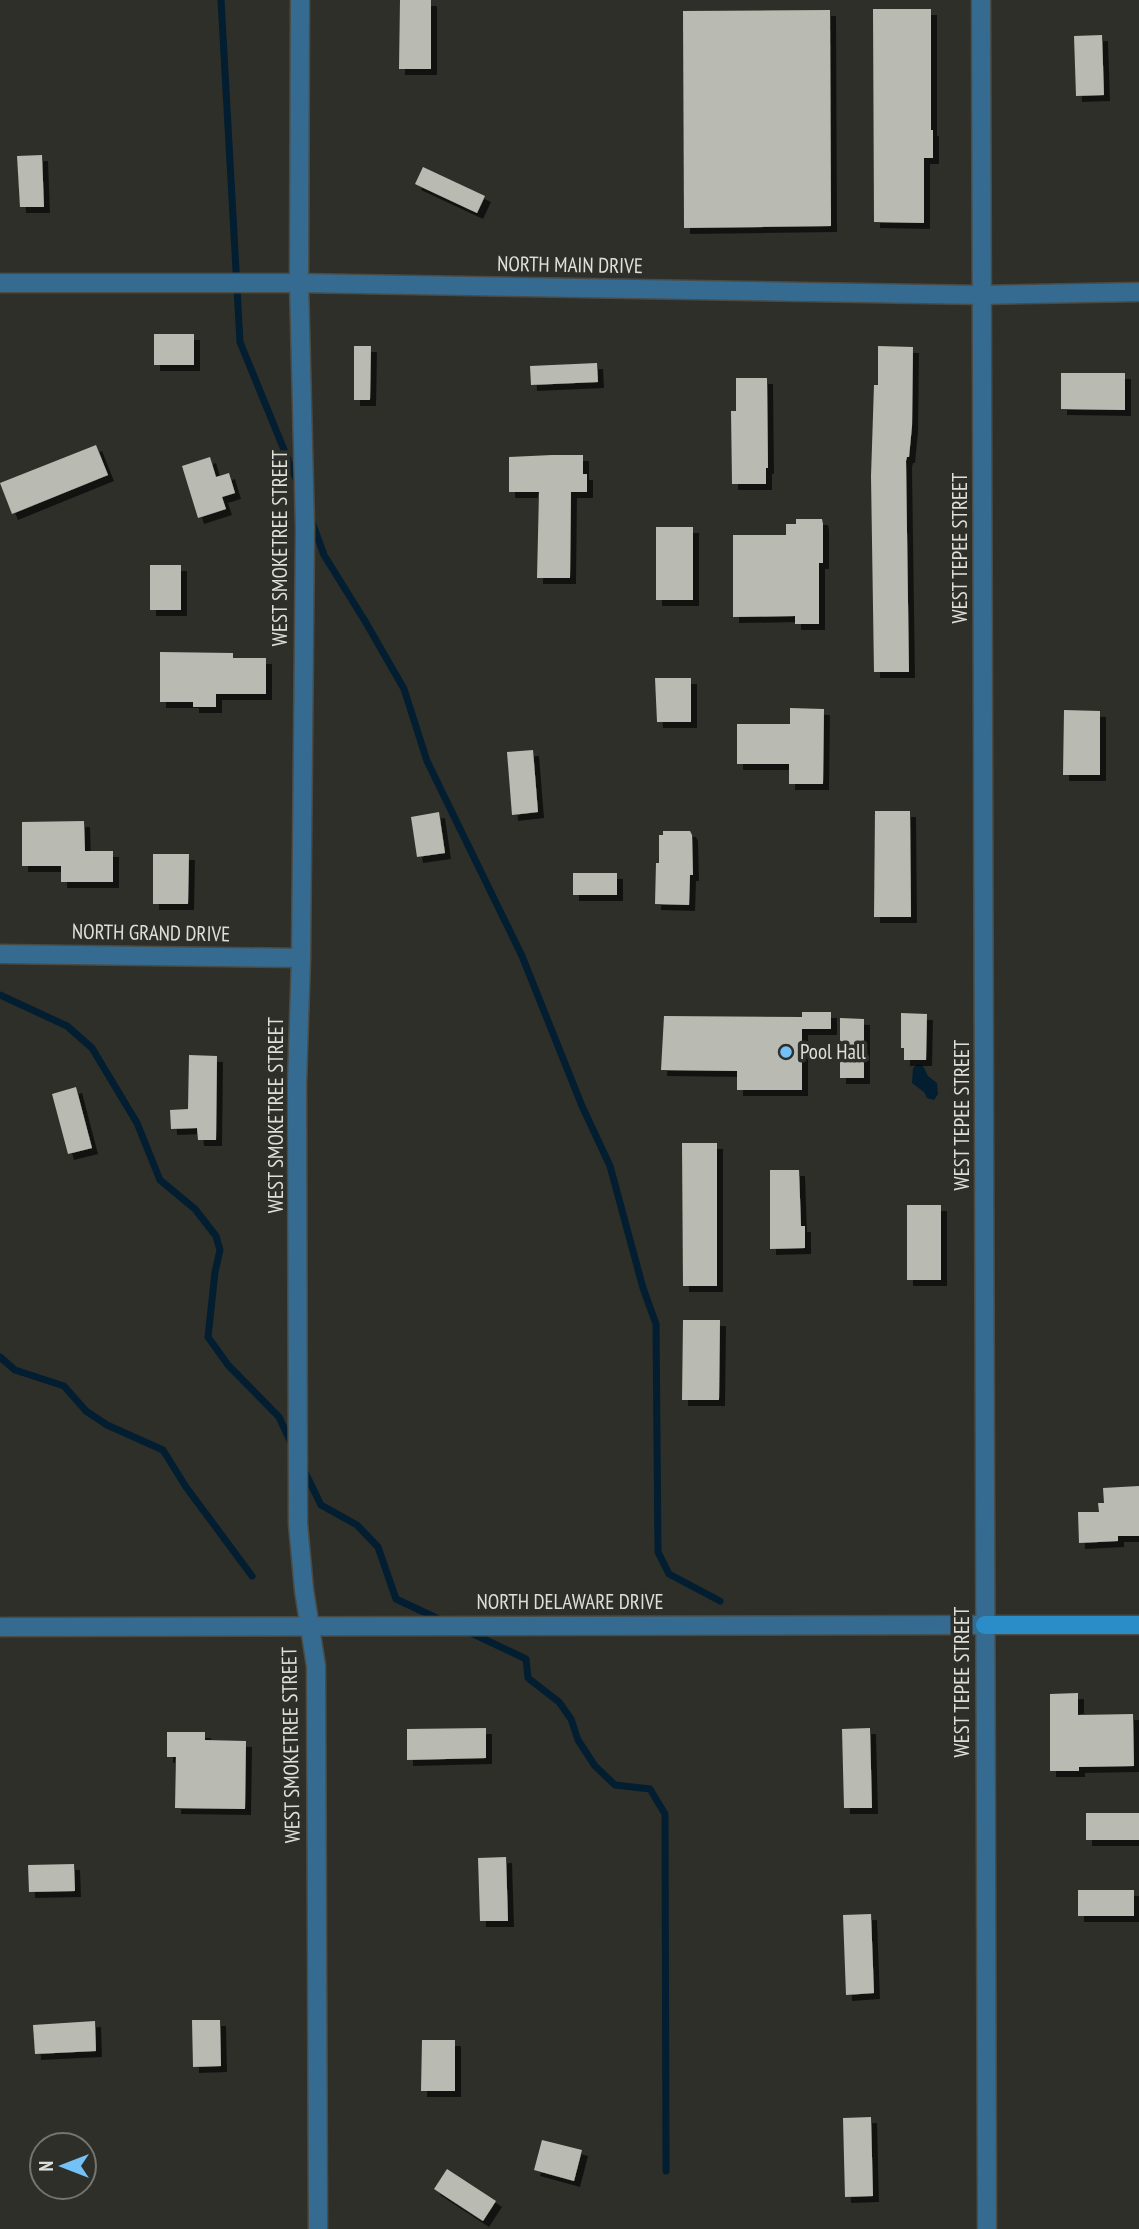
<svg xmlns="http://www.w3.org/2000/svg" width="1139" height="2229" font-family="'PT Sans Narrow',sans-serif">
<defs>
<filter id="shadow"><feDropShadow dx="6" dy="6" stdDeviation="0" flood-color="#0009"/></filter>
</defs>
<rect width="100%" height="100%" fill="#2e2f28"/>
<!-- water -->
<polygon fill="#021e30" points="918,1064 923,1066 928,1076 937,1083 938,1094 934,1100 927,1098 924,1092 912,1083 913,1068"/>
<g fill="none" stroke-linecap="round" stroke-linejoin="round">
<!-- stream -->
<g stroke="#021e30" stroke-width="7">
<polyline points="221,0 240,342 298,484"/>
<polyline points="312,522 324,555 365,621 404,689 427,761 522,956 582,1106 610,1166 643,1288 656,1324 658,1552 669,1574 720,1601"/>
<polyline points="0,995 67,1026 92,1048 137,1123 160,1180 195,1209 216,1236 220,1250 215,1272 208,1337 228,1365 279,1417 292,1445"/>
<polyline points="0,1357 15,1370 64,1386 86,1411 107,1425 163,1450 186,1487 252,1576"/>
<polyline points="303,1468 321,1505 357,1525 378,1547 396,1599 443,1621"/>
<polyline points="467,1631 526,1659 528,1678 559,1702 571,1719 578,1740 595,1766 615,1785 650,1789 665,1814 666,2171"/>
</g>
</g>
<!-- building -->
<g fill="#b9bab1" filter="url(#shadow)">
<polygon points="400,0 431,0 431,69 399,69"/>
<polygon points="873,9 931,9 931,130 933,130 933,158 924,158 924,223 874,222"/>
<polygon points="830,10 831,226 684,228 683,11"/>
<polygon points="1102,35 1104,95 1076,96 1074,36"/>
<polygon points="42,155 44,207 20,207 17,156"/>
<polygon points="423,167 485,196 477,213 415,184"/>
<rect x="154" y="334" width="40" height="31"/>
<polygon points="354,346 371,346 370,400 354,400"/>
<polygon points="878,346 913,347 912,426 909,457 907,457 906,461 909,672 874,672 871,476 874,385 878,385"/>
<polygon points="597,363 598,382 531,385 530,366"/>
<polygon points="1061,373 1125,373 1125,410 1061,409"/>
<polygon points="736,378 767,378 768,468 766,468 766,484 732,484 731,411 736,411"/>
<polygon points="96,445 108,475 12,514 0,483"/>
<polygon points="552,455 583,455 583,474 587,474 587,492 571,492 570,578 537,578 539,492 509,492 509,457"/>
<polygon points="210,457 216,477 229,473 235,493 222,497 226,509 198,518 182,466"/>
<polygon points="796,519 822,519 823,524 823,563 819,563 819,624 795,624 795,616 733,617 733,535 786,535 786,524 796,524"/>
<rect x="656" y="527" width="37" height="73"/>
<rect x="150" y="565" width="31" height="45"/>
<polygon points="160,652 233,653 233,658 266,658 266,694 216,694 216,707 193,707 193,702 160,702"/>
<polygon points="655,678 691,678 691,722 657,722"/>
<polygon points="790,708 824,709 823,784 789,784 789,764 737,764 737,724 790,724"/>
<polygon points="1064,710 1100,711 1100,775 1063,775"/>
<polygon points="533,750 538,812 512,815 507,752"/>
<polygon points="875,811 910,811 911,917 874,917"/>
<polygon points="439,812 445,853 417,857 411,817"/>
<polygon points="84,821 85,851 113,851 113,882 61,882 61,866 22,866 22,822"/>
<polygon points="663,831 690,831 692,835 693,875 690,875 689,905 655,904 656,863 659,863 659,835 663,835"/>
<polygon points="153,854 189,854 188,904 153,904"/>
<rect x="573" y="873" width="44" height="22"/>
<polygon points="802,1012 831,1012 831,1029 802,1029 802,1090 737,1090 737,1071 661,1070 664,1016 802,1017"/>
<polygon points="901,1013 927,1014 926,1060 904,1060 904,1048 901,1048"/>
<polygon points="840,1018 864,1019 864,1078 840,1078"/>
<polygon points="189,1055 217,1056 216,1140 198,1140 197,1128 171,1129 170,1110 188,1109"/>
<polygon points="76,1087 92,1148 68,1154 52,1094"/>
<polygon points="682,1143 717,1143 717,1286 683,1286"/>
<polygon points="770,1170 799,1170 801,1226 805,1226 805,1248 770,1249"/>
<rect x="907" y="1205" width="34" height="75"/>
<polygon points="683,1320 720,1320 719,1400 682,1400"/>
<polygon points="1139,1486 1139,1536 1118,1536 1118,1541 1079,1543 1078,1512 1099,1512 1098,1503 1104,1503 1103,1488"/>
<polygon points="1078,1693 1078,1715 1133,1714 1134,1766 1079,1767 1079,1771 1050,1771 1050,1694"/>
<polygon points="486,1728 486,1758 407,1760 407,1729"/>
<polygon points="870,1728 872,1808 844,1808 842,1729"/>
<polygon points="167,1732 205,1732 205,1740 246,1741 245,1809 175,1808 176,1757 167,1757"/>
<rect x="1086" y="1813" width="53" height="27"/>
<polygon points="506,1857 508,1921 480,1921 478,1858"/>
<polygon points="74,1864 75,1891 29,1892 28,1865"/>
<rect x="1078" y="1890" width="56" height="26"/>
<polygon points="871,1914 874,1993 846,1995 843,1915"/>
<polygon points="192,2020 220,2020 221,2066 193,2067"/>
<polygon points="95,2021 96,2051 35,2054 33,2025"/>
<polygon points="422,2040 455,2040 455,2091 421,2091"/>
<polygon points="871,2117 873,2196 845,2197 843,2118"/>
<polygon points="542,2140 582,2150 574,2181 534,2170"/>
<polygon points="447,2169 496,2201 483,2221 434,2189"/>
</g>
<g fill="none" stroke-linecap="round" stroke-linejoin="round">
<defs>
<g id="street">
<polyline points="300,0 299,283 305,528 301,958 297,1083 298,1524 304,1590 316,1666 318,2229"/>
<polyline points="981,0 987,2229"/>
<polyline points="0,283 299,283 982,295 1139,292"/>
<polyline points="0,954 301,958"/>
<polyline points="0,1627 985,1625"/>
</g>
<polyline id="secondary" points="985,1625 1139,1625"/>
</defs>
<!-- street casing -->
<use href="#street" stroke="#4a4b44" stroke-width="21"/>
<!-- secondary casing -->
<use href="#secondary" stroke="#4a4b44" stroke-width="21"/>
<!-- street -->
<use href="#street" stroke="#356b90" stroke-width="18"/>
<!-- secondary -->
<use href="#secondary" stroke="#2b8dc7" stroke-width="18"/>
</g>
<!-- markers -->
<circle fill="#73c1f6" stroke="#2e2f28" stroke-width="2.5" cx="786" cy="1052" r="7"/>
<g text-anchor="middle" stroke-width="7" stroke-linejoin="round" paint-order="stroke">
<!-- street labels -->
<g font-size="21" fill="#dedfda" stroke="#2e2f28">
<text transform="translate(570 265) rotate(1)" y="7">NORTH MAIN DRIVE</text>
<text transform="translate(280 548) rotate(-90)" y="7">WEST SMOKETREE STREET</text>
<text transform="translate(960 548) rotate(-90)" y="7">WEST TEPEE STREET</text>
<text transform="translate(151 933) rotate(1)" y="7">NORTH GRAND DRIVE</text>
<text transform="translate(276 1115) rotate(-90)" y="7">WEST SMOKETREE STREET</text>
<text transform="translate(962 1115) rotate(-90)" y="7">WEST TEPEE STREET</text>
<text x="570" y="1609">NORTH DELAWARE DRIVE</text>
<text transform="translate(962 1682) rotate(-90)" y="7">WEST TEPEE STREET</text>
<text transform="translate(291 1745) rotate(-91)" y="7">WEST SMOKETREE STREET</text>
</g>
<!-- poi labels -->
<g font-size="21" fill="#dedfda" stroke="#2e2f28" text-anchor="start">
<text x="800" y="1059">Pool Hall</text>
</g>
</g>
<!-- north arrow -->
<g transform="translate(63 2166) rotate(270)"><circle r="33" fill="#2e2f28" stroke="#74756f" stroke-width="2"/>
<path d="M0-5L12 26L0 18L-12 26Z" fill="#73c1f6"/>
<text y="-10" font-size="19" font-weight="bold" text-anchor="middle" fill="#dedfda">N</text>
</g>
</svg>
